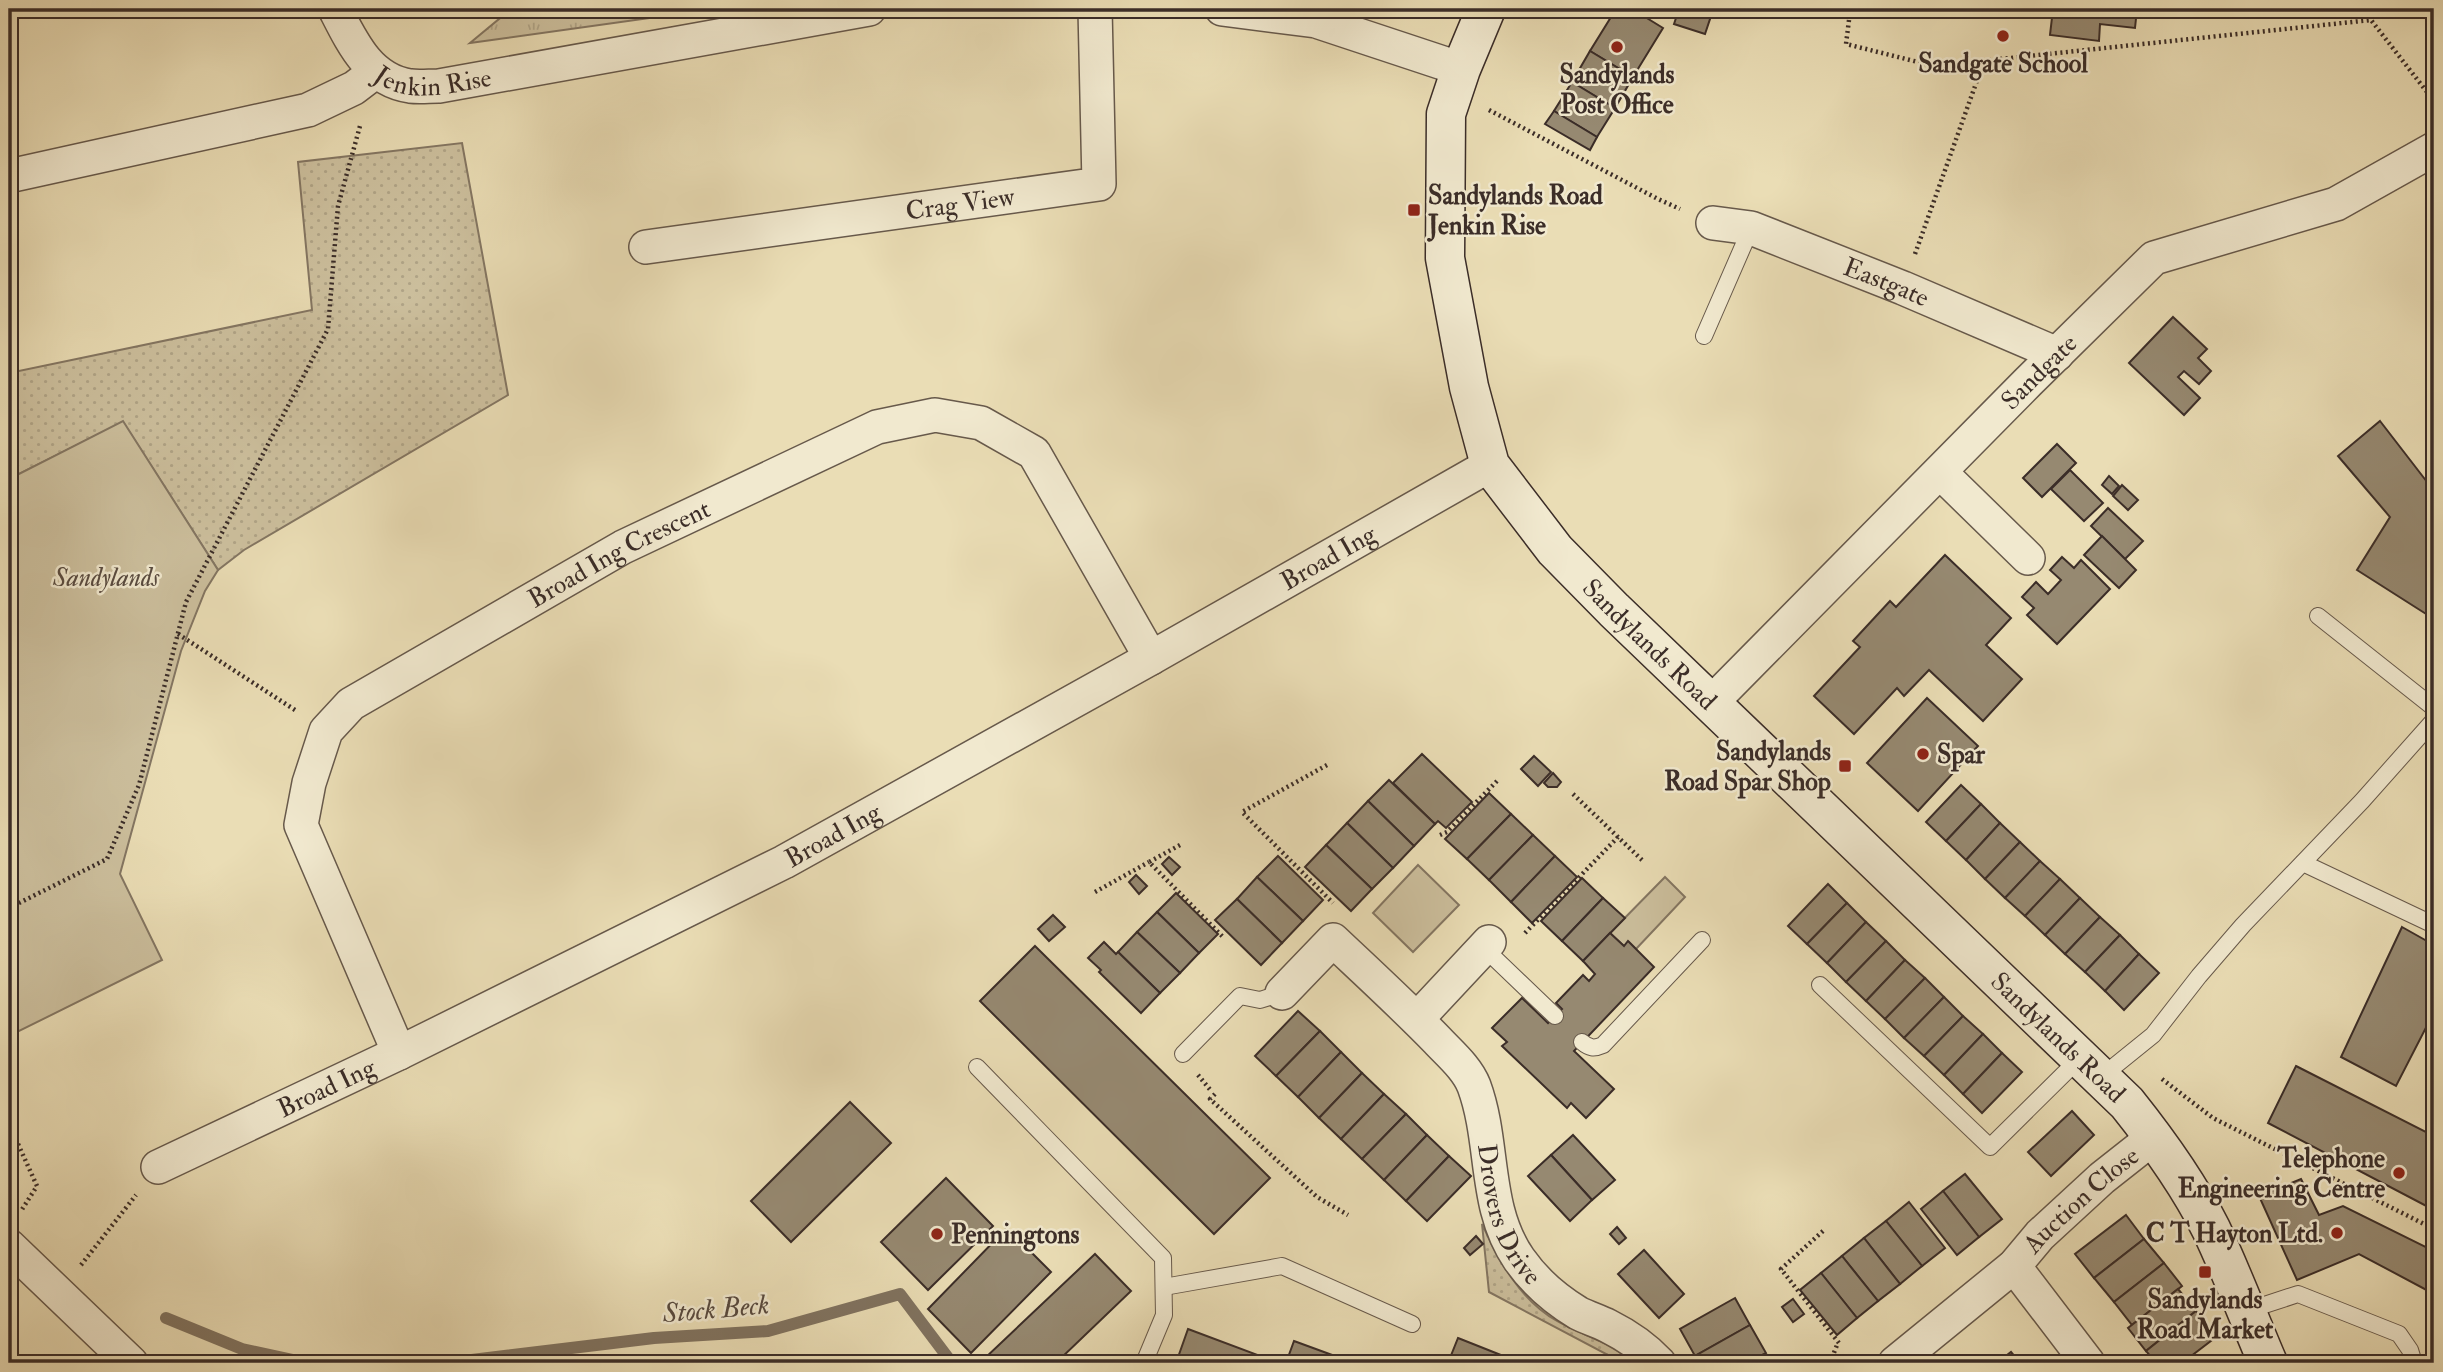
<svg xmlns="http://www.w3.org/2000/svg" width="2443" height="1372" font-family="'IM FELL Double Pica',serif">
<defs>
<pattern id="grass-dots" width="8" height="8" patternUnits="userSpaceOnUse" patternTransform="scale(1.75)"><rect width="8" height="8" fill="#ccbf9d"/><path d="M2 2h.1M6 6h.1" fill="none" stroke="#b0a487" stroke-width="1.8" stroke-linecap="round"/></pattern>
<pattern id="park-tufts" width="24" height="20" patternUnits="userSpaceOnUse" patternTransform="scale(1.75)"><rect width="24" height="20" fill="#ccbf9d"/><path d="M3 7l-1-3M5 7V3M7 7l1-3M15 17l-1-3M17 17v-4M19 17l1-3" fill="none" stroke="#b0a487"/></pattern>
</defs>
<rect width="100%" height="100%" fill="#eaddb5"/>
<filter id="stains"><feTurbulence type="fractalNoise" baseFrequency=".00286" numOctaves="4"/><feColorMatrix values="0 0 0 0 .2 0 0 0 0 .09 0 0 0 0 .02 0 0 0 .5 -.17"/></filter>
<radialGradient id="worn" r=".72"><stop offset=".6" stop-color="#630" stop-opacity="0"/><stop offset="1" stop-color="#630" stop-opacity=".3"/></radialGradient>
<!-- grass -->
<g fill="url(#grass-dots)" stroke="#847662" stroke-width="2">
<polygon points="462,143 508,395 244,550 218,570 123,422 9,479 9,373 312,310 298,162"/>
<path d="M1482,1224C1499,1261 1520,1300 1557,1321C1581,1335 1613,1343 1633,1363H1623L1489,1292Z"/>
</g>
<!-- park -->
<polygon fill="url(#park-tufts)" stroke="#847662" stroke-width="2" points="511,9 714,9 470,43"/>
<!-- garden -->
<g fill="#ccbf9d" stroke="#847662" stroke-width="2">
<polygon points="123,421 218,570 205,591 181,651 120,874 162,960 9,1036 9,479"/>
<polygon points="1418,865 1459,905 1413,952 1373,913"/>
<polygon points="1665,877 1685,897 1636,949 1629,942 1624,946 1610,933"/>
</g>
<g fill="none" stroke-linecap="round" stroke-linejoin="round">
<!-- stream -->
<g stroke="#807360" stroke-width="12">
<polyline points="166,1318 242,1349 307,1363"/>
<polyline points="447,1363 654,1338 768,1331 900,1294 952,1363"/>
</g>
</g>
<!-- building -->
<g fill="#968971" stroke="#3b2d28" stroke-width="2">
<polygon points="1616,9 1632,9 1663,28 1633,77 1590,51"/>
<polygon points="1679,9 1701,9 1712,13 1705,34 1674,24"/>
<polygon points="2053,9 2137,9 2135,28 2100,24 2099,41 2050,35"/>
<polygon points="1590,51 1633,77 1615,108 1572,82"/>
<polygon points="1572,82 1615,108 1597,137 1554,111"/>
<polygon points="1554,111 1597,137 1590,150 1545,124"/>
<polygon points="2173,317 2207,349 2198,358 2211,371 2199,384 2184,371 2178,377 2200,398 2184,415 2129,363"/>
<polygon points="2380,421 2434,491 2434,619 2357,570 2390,517 2338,456"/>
<polygon points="2057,444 2076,463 2042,497 2023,478"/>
<polygon points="2070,470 2103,503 2084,521 2051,489"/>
<polygon points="2109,476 2119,486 2112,494 2102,485"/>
<polygon points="2122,485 2138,500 2128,510 2113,496"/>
<polygon points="2108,508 2143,541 2125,559 2091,526"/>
<polygon points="2102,536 2136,570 2119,588 2084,555"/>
<polygon points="1945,555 2011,618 1986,645 2022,679 1983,721 1929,670 1904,696 1897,688 1854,734 1814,696 1860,647 1853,641 1890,601 1896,607"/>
<polygon points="2062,557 2074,568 2081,560 2110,589 2057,644 2027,615 2034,608 2022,597 2036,582 2048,594 2061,580 2050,570"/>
<polygon points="1927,698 1978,746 1918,811 1867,763"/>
<polygon points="1422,754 1472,802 1446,828 1438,821 1435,824 1393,783"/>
<polygon points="1534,756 1551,772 1538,786 1521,769"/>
<polygon points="1553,773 1561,782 1557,787 1548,787 1544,783"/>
<polygon points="1389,780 1435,824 1414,846 1368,801"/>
<polygon points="1961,785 1981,804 1946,841 1926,822"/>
<polygon points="1489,793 1511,814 1467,859 1445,839"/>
<polygon points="1368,801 1414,846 1393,868 1347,823"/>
<polygon points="1981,804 2000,823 1966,860 1946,841"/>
<polygon points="1511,814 1533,835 1489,880 1467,859"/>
<polygon points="1347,823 1393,868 1372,889 1326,845"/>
<polygon points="2000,823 2020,842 1985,879 1966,860"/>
<polygon points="1533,835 1555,856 1511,902 1489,880"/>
<polygon points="2020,842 2040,861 2005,898 1985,879"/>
<polygon points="1326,845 1372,889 1351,911 1305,867"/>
<polygon points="1278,856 1323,900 1303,921 1257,877"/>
<polygon points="1555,856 1577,877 1532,923 1511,902"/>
<polygon points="1169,857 1180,867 1172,875 1162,864"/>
<polygon points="2040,861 2060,879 2025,916 2005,898"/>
<polygon points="1136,875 1147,886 1139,894 1129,882"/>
<polygon points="1257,877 1303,921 1282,943 1237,899"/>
<polygon points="1582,878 1603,898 1562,941 1541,921"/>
<polygon points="2060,879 2080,898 2045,935 2025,916"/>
<polygon points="1828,884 1847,903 1807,944 1788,926"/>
<polygon points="1176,893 1218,934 1199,953 1157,912"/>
<polygon points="1603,898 1625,918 1583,961 1562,941"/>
<polygon points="2080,898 2100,917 2065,954 2045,935"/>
<polygon points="1237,899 1282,943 1261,965 1215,920"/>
<polygon points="1847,903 1866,922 1827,963 1807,944"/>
<polygon points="1157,912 1199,953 1180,973 1137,932"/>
<polygon points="1053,915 1065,927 1049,941 1038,929"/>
<polygon points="2100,917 2120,935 2085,972 2065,954"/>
<polygon points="1866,922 1886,941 1846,982 1827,963"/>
<polygon points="2402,927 2434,945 2434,1012 2396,1086 2341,1057"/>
<polygon points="1137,932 1180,973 1160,993 1118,952"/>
<polygon points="1610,933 1624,946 1628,941 1654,967 1574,1051 1614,1089 1586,1118 1571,1103 1567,1108 1502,1046 1507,1042 1492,1028 1522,998 1548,1023 1562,1009 1556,1003 1583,975 1589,981 1595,974 1583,961"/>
<polygon points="2120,935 2139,954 2105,991 2085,972"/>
<polygon points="1886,941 1905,960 1866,1001 1846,982"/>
<polygon points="1104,942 1116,954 1118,952 1160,993 1141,1013 1099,972 1101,970 1088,958"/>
<polygon points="1035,946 1270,1178 1214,1234 980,1001"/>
<polygon points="2139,954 2159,973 2124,1010 2105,991"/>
<polygon points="1905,960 1925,978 1885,1019 1866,1001"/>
<polygon points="1925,978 1944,997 1904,1038 1885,1019"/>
<polygon points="1944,997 1963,1016 1924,1056 1904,1038"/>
<polygon points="1298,1011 1320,1031 1276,1076 1255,1056"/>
<polygon points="1963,1016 1983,1034 1944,1075 1924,1056"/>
<polygon points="1320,1031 1341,1052 1298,1097 1276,1076"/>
<polygon points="1983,1034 2002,1053 1963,1094 1944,1075"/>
<polygon points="1341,1052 1362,1073 1319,1118 1298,1097"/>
<polygon points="2002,1053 2022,1072 1982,1113 1963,1094"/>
<polygon points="2296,1066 2434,1136 2434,1210 2268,1123"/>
<polygon points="1362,1073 1384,1094 1341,1139 1319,1118"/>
<polygon points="1384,1094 1406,1114 1362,1159 1341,1139"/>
<polygon points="850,1102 891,1143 791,1242 751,1201"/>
<polygon points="2072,1111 2094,1135 2051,1176 2028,1152"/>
<polygon points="1406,1114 1427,1135 1384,1180 1362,1159"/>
<polygon points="1427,1135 1449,1156 1406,1201 1384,1180"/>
<polygon points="1573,1135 1615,1180 1592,1200 1551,1155"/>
<polygon points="1551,1155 1592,1200 1570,1221 1528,1176"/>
<polygon points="1449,1156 1471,1176 1427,1221 1406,1201"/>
<polygon points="1965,1174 2002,1219 1979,1237 1943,1191"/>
<polygon points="946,1178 993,1226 928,1290 881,1242"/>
<polygon points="2301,1179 2319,1215 2343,1206 2434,1251 2434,1294 2359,1254 2297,1280 2259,1196"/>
<polygon points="1943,1191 1979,1237 1957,1255 1921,1209"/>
<polygon points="1909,1202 1945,1248 1922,1266 1886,1221"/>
<polygon points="2126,1215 2144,1239 2094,1278 2075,1254"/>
<polygon points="1886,1221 1922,1266 1900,1284 1864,1238"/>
<polygon points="1617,1227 1626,1238 1619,1244 1610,1234"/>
<polygon points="1007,1228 1051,1272 971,1353 928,1309"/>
<polygon points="1476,1236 1483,1244 1470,1255 1464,1248"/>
<polygon points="1864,1238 1900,1284 1878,1301 1842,1256"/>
<polygon points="2144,1239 2164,1263 2114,1302 2094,1278"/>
<polygon points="1644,1250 1684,1294 1659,1318 1618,1274"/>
<polygon points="1095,1254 1131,1291 1059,1360 1062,1363 988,1363 984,1359"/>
<polygon points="1842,1256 1878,1301 1857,1318 1821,1273"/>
<polygon points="2164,1263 2182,1286 2132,1325 2114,1302"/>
<polygon points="1821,1273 1857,1318 1837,1335 1800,1290"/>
<polygon points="2178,1289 2196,1311 2146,1351 2128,1328"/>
<polygon points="1735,1298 1750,1325 1695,1356 1680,1329"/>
<polygon points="1793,1299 1804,1314 1793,1322 1782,1307"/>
<polygon points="2196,1311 2216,1337 2182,1363 2156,1363 2146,1351"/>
<polygon points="1750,1325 1766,1353 1747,1363 1699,1363 1695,1356"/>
<polygon points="1188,1329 1263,1357 1261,1363 1176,1363"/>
<polygon points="1458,1338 1521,1363 1448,1363"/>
<polygon points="1294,1341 1354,1363 1286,1363"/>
<polygon points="2011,1352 2020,1363 1997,1363"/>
</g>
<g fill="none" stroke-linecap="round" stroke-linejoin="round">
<defs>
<g id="lane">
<polyline points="1704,336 1751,228"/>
<polyline points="2318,616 2434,708"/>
<polyline points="2303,863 2434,925"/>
<polyline points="1484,948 1555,1016"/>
<polyline points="1820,985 1990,1147 2081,1057"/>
<path d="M1582,1042C1589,1048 1594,1049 1603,1045L1702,940"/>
<polyline points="1183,1054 1240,996 1260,1000 1282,993"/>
<polyline points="977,1067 1163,1258 1164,1315 1144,1363"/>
<polyline points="2101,1077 2153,1035 2199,976 2243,925 2362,801 2434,720"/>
<polyline points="1164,1287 1282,1266 1412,1324"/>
<polyline points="2246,1311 2298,1294 2399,1334 2410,1350 2414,1363"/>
</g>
<g id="street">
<path id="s1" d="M335,9C352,42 369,80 410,86C419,87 429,86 439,86L869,9"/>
<polyline points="1222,9 1316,21 1461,69"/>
<polyline points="9,176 308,110 354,88 375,72"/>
<path id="s2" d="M1713,223L1751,228L1903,288L2057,354"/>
<path id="s3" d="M646,247L1099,184L1095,9"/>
<polyline points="1940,472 2028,558"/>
<path id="s4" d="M1711,703L2028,382L2154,258L2336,204L2434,149"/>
<path id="s5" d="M1282,993L1333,940C1368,973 1404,1006 1437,1040C1450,1054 1467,1068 1474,1086C1495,1143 1483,1207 1519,1259C1535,1282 1555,1299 1578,1313C1588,1318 1598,1321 1608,1326C1626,1335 1645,1348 1659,1363"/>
<polyline points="1417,1019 1489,942"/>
<path id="s6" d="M399,1053L301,825L309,783L326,731L351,704L623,547L877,427L935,415L981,423L1034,453L1151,658"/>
<path id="s7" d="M158,1167L399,1053L784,862L1151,658L1490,465"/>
<polyline points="9,1246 131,1363"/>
<polyline points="2014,1266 2088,1363"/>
<path id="s8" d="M1895,1363L2014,1266L2040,1235L2102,1178L2154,1137"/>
</g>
<g id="secondary">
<path id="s9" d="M1486,9L1461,69L1446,114L1445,258L1469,387L1490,465L1555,550L1614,610L2127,1103C2159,1143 2188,1183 2211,1229C2232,1273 2249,1319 2268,1363"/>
</g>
</defs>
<!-- lane casing -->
<use href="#lane" stroke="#67594b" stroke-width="18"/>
<!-- street casing -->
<use href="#street" stroke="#67594b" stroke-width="36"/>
<!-- secondary casing -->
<use href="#secondary" stroke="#3b2d28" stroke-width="41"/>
<!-- path -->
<g stroke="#3b2d28" stroke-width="4.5" stroke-dasharray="2 3.5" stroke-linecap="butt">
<polyline points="1849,20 1846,44 1934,66 2371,20 2434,101"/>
<polyline points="1489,110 1658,199 1680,209"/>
<polyline points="1915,254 1984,61"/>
<polyline points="178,634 295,710"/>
<polyline points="1327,765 1242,812 1333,903"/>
<polyline points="1573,794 1642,860"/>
<polyline points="1440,835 1447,832 1497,781"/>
<polyline points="1180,845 1149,862 1223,937"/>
<polyline points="1095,892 1149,862"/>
<polyline points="9,908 107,859 139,785 186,602 328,329 338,206 360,126"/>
<polyline points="1525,933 1618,837"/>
<polyline points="1198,1075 1212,1092"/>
<polyline points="2162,1079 2213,1118 2434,1229"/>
<polyline points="1215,1094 1210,1099 1317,1197 1348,1215"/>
<polyline points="9,1124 37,1186 21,1211"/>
<polyline points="1823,1231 1781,1269 1839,1343"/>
<polyline points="81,1265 136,1195"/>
<polyline points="1830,1363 1837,1345"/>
</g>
<!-- lane -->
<use href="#lane" stroke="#f1e9cf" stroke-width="16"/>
<!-- street -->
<use href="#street" stroke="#f1e9cf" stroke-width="33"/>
<!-- secondary -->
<use href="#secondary" stroke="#f1e9cf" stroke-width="38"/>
</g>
<!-- markers -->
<g fill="#8f2418" stroke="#f1e9cf" stroke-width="2.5">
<circle cx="2003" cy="36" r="7"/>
<circle cx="1617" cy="47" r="7"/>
<rect x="1407" y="203" width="14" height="14" rx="3.5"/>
<circle cx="1923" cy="754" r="7"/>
<rect x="1838" y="759" width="14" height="14" rx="3.5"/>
<circle cx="2399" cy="1173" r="7"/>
<circle cx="2337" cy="1233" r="7"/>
<circle cx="937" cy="1234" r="7"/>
<rect x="2198" y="1265" width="14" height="14" rx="3.5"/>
</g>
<g text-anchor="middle" stroke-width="5" stroke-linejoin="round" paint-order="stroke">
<!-- poi labels -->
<g font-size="26" font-weight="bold" fill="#3b2d28" stroke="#f1e9cf">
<text x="2003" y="72">Sandgate School</text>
<text x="1617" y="83">Sandylands<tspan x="1617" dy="30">Post Office</tspan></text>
<text x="1428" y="204" text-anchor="start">Sandylands Road<tspan x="1428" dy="30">Jenkin Rise</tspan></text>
<text x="1831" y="760" text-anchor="end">Sandylands<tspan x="1831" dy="30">Road Spar Shop</tspan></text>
<text x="1937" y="763" text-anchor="start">Spar</text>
<text x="2385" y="1167" text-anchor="end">Telephone<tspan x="2385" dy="30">Engineering Centre</tspan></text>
<text x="2323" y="1242" text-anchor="end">C T Hayton Ltd.</text>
<text x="951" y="1243" text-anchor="start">Penningtons</text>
<text x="2205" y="1308">Sandylands<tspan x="2205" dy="30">Road Market</tspan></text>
</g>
<!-- street labels -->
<g font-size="26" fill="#3b2d28" stroke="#f1e9cf">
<text dy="9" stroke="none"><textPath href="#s1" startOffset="135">Jenkin Rise</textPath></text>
<text dy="9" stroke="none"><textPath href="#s3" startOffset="317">Crag View</textPath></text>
<text dy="9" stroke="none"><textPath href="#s2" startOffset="184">Eastgate</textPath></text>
<text dy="9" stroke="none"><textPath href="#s4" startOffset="466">Sandgate</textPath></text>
<text dy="9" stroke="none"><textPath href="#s6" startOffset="690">Broad Ing Crescent</textPath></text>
<text dy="9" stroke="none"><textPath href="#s7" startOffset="1320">Broad Ing</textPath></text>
<text dy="9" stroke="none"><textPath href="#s9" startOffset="709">Sandylands Road</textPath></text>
<text dy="9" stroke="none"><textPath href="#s7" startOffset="752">Broad Ing</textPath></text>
<text dy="9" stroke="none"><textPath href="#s9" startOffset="1276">Sandylands Road</textPath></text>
<text dy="9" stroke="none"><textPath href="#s7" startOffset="186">Broad Ing</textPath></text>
<text dy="9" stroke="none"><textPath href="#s8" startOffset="248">Auction Close</textPath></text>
<text dy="9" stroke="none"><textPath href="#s5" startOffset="411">Drovers Drive</textPath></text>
</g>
<!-- park labels -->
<g font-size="26" font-style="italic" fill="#584a3f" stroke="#f1e9cf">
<text x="106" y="586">Sandylands</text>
</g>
<!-- water labels -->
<g font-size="28" font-style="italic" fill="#584a3f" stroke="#f1e9cf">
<text transform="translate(716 1308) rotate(-5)" y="10">Stock Beck</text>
</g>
</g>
<!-- margin -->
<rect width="2443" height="1372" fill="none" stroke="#eaddb5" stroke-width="35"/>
<rect x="10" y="10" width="2422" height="1351" fill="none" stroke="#3b2d28" stroke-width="3.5"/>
<rect x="18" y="18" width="2408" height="1337" fill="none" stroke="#3b2d28" stroke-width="2"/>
<rect width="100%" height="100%" filter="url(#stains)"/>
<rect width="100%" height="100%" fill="url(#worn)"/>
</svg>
